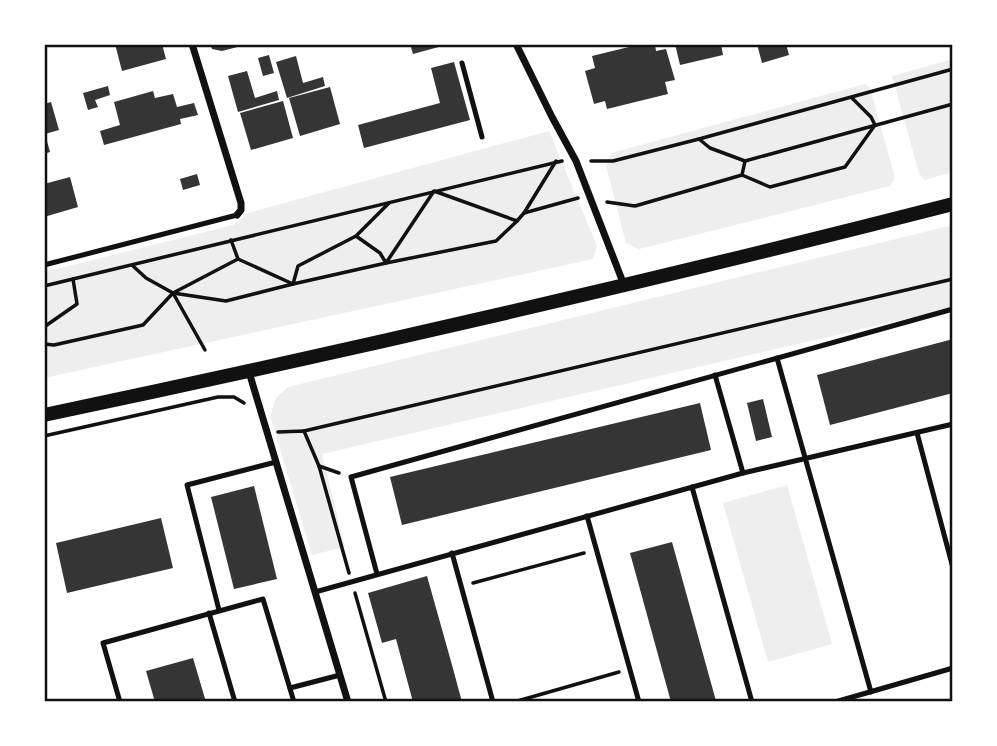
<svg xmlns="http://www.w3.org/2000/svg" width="997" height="746" font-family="Mulish,sans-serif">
<rect width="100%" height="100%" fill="#fff"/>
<!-- green -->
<g fill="#eee">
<polygon points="953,59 953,172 924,180 919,173 892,76"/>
<polygon points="865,84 870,88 895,178 890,186 639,249 626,243 606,166 611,153"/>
<polygon points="549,131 597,246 593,259 44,378 44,272 233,225 248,213"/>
<polygon points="953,225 953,308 322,454 345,547 312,555 270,416 276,398 288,387"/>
<polygon points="787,485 832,644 768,662 723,503"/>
</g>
<!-- building -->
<g fill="#353535">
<polygon points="115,44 162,44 166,59 122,71"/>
<polygon points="210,44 245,44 245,45 222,51 212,49"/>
<polygon points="410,44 446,44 446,45 413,54"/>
<polygon points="641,44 655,44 656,51 666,49 675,80 665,82 668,94 607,109 605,101 594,104 585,71 595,68 592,56"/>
<polygon points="675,44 721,44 723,55 680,65"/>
<polygon points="757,44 786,44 789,55 762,63"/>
<polygon points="269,55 274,73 263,76 258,58"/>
<polygon points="296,56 303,83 323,77 325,86 287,98 276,62"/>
<polygon points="454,62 470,120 364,148 358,125 440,103 431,68"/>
<polygon points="247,71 255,98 277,91 279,100 238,112 228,76"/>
<polygon points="108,86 110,95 95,100 98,107 88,110 83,93"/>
<polygon points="330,87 340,124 300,136 289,98"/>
<polygon points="153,91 155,98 173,94 177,107 194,103 198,115 180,119 181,124 104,145 100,131 120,125 114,102"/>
<polygon points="283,101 293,138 251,150 240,113"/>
<polygon points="51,102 59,130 45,134 50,152 44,154 44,104"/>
<polygon points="197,174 200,185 183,190 180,179"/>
<polygon points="70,177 78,207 44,217 44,184"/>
<polygon points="953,339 953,393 830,425 817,375"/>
<polygon points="763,399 772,437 756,441 747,403"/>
<polygon points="700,403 711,450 402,525 390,477"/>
<polygon points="254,486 277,579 234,589 211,497"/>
<polygon points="161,518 173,568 67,593 56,543"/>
<polygon points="672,542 716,701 713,702 671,702 630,553"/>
<polygon points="427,576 452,665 462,702 413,702 396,639 382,643 368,593"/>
<polygon points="193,658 206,702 155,702 146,671"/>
</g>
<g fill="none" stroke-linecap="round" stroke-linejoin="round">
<!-- path -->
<g stroke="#111" stroke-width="3.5">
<polyline points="699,139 710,148 745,161"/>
<polyline points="591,161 613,161 699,139 953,69"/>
<polyline points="742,175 770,187 845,167 875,125 871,117 852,98"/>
<polyline points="607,202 635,206 742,175 745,161 953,104"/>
<polyline points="524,213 556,161"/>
<polyline points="357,235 389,203"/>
<polyline points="238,259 293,284 386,263 434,191 517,221 524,213 578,198"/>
<polyline points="133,266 146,278 173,293 205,350"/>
<polyline points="44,286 562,161"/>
<polyline points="173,293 226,301 293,284 298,266 356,236 380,253 386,263 496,241 517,221"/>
<polyline points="44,327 77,304 73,279"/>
<polyline points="44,344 54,345 143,325 173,293 238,259 231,240"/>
<polyline points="304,431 953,279"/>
<polyline points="278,432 304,431 319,466 349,573"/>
<polyline points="44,436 218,397 234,397 244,403"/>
<polyline points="319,466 339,473"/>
<polyline points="473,583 584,553"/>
<polyline points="355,593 386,702"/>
<polyline points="514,702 619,672"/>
</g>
<!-- service -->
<g stroke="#111" stroke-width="5">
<polyline points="462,63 482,137"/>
<polyline points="44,265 237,215"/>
<polyline points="777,358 871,692"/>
<polyline points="715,375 743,473"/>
<polyline points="917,433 953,568"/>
<polyline points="692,487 752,702"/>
<polyline points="587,516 639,702"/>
<polyline points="452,553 493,702"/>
<polyline points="377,574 351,477 953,309"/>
<polyline points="315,592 743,473 953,424"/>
<polyline points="219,610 187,485 276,462"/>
<polyline points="209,613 235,702"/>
<polyline points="290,688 340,675"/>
<polyline points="120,702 103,643 263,599 294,702"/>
<polyline points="835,702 953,668"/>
</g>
<!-- minor -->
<g stroke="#111" stroke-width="7">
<polyline points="192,44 241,203 241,210 237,215"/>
<polyline points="516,44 552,117 576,161 624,285"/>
<polyline points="249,372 348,702"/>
</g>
<!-- secondary -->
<path stroke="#111" stroke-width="14" d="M44,415C348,351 652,281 953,204"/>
</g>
<!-- border -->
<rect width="997" height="746" fill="none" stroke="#ffffff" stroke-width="91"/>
<rect x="46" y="46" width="905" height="654" fill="none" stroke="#111" stroke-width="2.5"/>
</svg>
